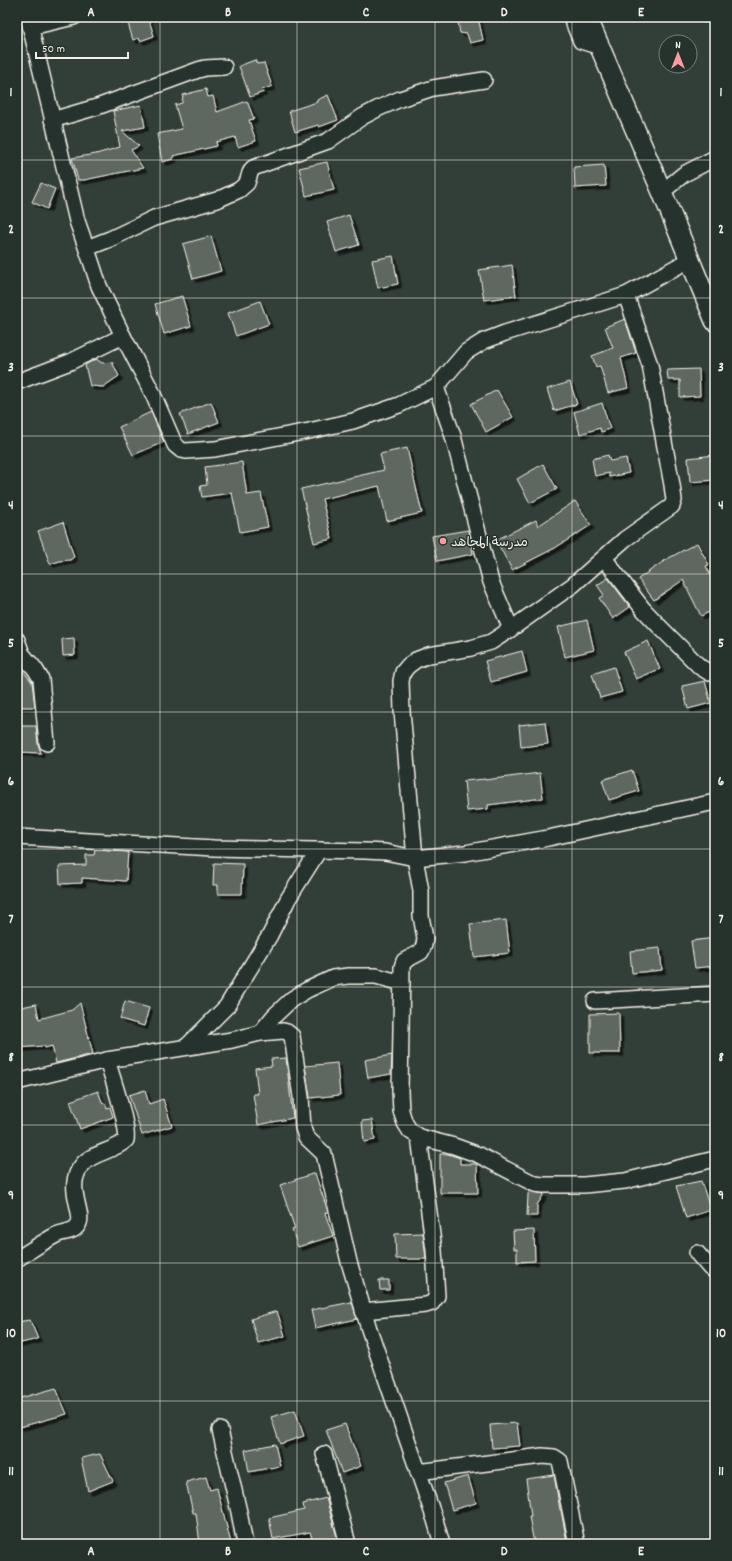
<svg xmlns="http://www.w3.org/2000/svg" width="732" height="1561" font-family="Dekko,'Playpen Sans Arabic',sans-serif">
<defs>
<filter id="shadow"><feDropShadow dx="3.5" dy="3.5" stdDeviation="0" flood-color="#0009"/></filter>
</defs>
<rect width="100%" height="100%" fill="#323e38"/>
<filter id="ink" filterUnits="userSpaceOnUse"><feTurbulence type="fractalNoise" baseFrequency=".025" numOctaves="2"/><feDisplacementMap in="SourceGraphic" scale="8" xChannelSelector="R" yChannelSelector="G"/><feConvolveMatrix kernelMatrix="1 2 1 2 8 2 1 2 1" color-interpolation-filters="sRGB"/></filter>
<g filter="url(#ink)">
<!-- building -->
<g fill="#5f6861" stroke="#f4f1e8" filter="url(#shadow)">
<polygon points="126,17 148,17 154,36 140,41 139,38 133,40"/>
<polygon points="457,17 478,17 483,40 470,43 467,34 460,33"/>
<polygon points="255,60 257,64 264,63 272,86 262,90 264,92 250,97 239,66"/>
<polygon points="206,89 208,97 213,96 217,112 247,101 254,119 249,120 256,141 238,147 235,137 216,142 217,146 173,156 173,159 162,162 157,134 182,129 175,105 182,103 183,95"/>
<polygon points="328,95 338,120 319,127 318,125 295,132 289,111 317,102 317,100"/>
<polygon points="141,105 145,127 122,131 139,146 131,150 143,168 84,180 78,180 72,158 96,154 120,147 113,111"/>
<polygon points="327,162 334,190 306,196 299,168"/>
<polygon points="604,165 606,186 575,188 574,167"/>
<polygon points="41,183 55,189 47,209 32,202"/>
<polygon points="349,215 359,245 336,252 327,222"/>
<polygon points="211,236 221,271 193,279 183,244"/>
<polygon points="393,256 398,284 378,288 372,260"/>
<polygon points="512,265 516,296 484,300 479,270"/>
<polygon points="182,296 191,326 164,334 155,304"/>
<polygon points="260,301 269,324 236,336 228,313"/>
<polygon points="625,319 636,353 621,358 628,388 608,393 600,366 596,367 592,356 613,348 605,327"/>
<polygon points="96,359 102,363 112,362 119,376 103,387 90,386 85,365"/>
<polygon points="699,369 700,396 680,397 680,380 668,380 667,370"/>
<polygon points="570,382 577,404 554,411 547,389"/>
<polygon points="497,390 513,417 486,432 471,404"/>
<polygon points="211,402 219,422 188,434 180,414"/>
<polygon points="602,403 610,429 601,432 600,428 580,434 574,412"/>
<polygon points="151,412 164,442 133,455 119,427"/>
<polygon points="407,448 422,513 387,521 379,486 322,499 332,539 314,543 301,489 384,470 380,454"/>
<polygon points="608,455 610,461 626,458 629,473 609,477 609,473 595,476 592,459"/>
<polygon points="715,455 715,480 690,482 688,458"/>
<polygon points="242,462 247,495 261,493 268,527 240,532 232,493 202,497 200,486 207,485 205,467"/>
<polygon points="543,464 557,489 530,503 517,479"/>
<polygon points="575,501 591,525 555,548 512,570 496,540 536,520 538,526"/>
<polygon points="63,522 74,557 70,560 60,561 50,564 38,531"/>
<polygon points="468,530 473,554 437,561 432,536"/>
<polygon points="697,543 709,565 706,566 715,584 715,609 701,616 683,580 654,600 638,579 667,559"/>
<polygon points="608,578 630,607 613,619 599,598 604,595 597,585"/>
<polygon points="587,620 594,650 565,657 558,627"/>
<polygon points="74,638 75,655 63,656 62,639"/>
<polygon points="648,641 660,669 636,679 624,652"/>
<polygon points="522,651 527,672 491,682 485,661"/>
<polygon points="614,667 622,692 600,698 592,674"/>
<polygon points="23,671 32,682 35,707 17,707 17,675"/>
<polygon points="705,681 711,703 688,709 682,686"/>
<polygon points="545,722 548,744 521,747 519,725"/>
<polygon points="17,726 36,726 38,744 41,753 17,752"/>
<polygon points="632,770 639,791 609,800 602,780"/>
<polygon points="540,773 543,798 488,805 488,809 467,811 464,781 485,779 485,780"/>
<polygon points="95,850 128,852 126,881 82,878 82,883 60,884 59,866 86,865 86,855 94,855"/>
<polygon points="214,863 243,864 242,894 218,894 218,885 213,885"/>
<polygon points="506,920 510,953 474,957 470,924"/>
<polygon points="715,938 715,966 695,968 691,941"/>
<polygon points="660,948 662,970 632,973 630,951"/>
<polygon points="125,1001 149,1008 144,1026 120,1019"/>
<polygon points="80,1003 93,1054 56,1063 52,1046 45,1048 44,1046 17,1048 17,1008 36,1004 39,1019 72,1010"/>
<polygon points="619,1013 620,1053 590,1053 590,1014"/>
<polygon points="392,1055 391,1074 368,1078 365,1060"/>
<polygon points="286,1058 293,1118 258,1125 253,1094 258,1094 255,1068 272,1066 271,1059"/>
<polygon points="337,1063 340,1095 310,1098 305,1066"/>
<polygon points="145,1090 149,1104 163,1099 172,1126 142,1135 129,1095"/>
<polygon points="98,1091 103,1104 105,1103 107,1108 110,1107 113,1117 80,1129 70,1101"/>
<polygon points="372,1120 375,1140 364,1142 362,1121"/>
<polygon points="440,1154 448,1154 460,1158 460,1164 477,1164 478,1193 440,1193"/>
<polygon points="315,1173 328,1212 325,1213 333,1236 298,1247 292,1230 295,1229 280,1185"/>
<polygon points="701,1181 711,1210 686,1218 676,1186"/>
<polygon points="529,1191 544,1194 537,1205 537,1216 527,1216 528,1194"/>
<polygon points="534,1230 535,1261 517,1262 517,1249 514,1249 513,1231"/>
<polygon points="423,1233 426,1259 396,1259 395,1234"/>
<polygon points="379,1280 389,1280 389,1290 380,1290"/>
<polygon points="352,1302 357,1319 315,1328 311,1310"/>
<polygon points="277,1311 285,1336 258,1343 251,1319"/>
<polygon points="30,1320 38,1339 17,1344 17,1322"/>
<polygon points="56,1388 67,1414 20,1427 17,1419 17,1399"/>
<polygon points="295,1410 304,1436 280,1444 271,1417"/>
<polygon points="517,1423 520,1446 492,1448 490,1425"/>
<polygon points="345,1424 361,1466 342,1473 326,1430"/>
<polygon points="275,1444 280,1466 249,1472 245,1450"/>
<polygon points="100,1454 113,1481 88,1491 81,1458"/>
<polygon points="554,1475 560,1510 561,1510 567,1542 555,1544 534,1544 529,1516 531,1516 526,1479"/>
<polygon points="468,1476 476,1503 452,1510 444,1483"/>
<polygon points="206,1477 210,1490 217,1488 231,1543 224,1544 200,1544 196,1513 193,1513 186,1482"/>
<polygon points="326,1498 339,1544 314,1544 310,1532 273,1539 269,1518 304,1510 303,1504"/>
</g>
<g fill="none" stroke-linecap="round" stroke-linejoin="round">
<defs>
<g id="minor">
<polyline points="28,17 77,221 91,261 99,286 123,336 152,392 175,445 181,450 186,451 215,449 309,431 353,421 399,405 436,387 466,352 484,341 505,333 626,295"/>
<polyline points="571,17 581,41 600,47"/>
<polyline points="31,27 74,17"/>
<polyline points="52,120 97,107 198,70 205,68 224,67"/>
<polyline points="662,192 684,174 715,158"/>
<polyline points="87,248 110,239 154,218 217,200 239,190 247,183 250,173 253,168 328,141 362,117 379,108 400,99 433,88 484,80"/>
<polyline points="689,260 626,295 650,365 672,485 674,500 672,506 625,539 573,585 511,629 491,642 471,648 429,655 416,660 408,666 403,672 401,681 402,711 415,858 421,891 421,916 425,938 424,945 421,952 404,961 402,967 400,1091 401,1111 405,1123 410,1131 419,1137 454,1146 479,1155 521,1177 535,1184 543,1185 584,1185 625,1181 715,1159"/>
<polyline points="17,382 70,362 123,336"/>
<polyline points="436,387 453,436 491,582 511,629"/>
<polyline points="604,558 643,609 659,626 700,667 710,673 715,672"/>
<polyline points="17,640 22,654 35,669 41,679 47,743"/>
<polyline points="17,837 214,848 365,851 385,852 415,858 465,853 548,838 715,802"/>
<polyline points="595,1001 715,994"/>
<polyline points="260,1033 274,1016 292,999 307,990 333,978 348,976 376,976 402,983"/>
<polyline points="186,1047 227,1006 270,935 288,899 319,850"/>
<polyline points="17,1082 107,1060 232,1040 260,1033 283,1031 287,1032 292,1036 301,1097 303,1128 306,1137 324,1154 349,1262 369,1329 435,1520 442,1544"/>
<polyline points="697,1253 710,1268 715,1271"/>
<path d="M17,1259C30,1251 43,1242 56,1235C64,1231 73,1233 78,1225C86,1213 63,1186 83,1164C92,1153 115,1151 126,1140C129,1127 112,1076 107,1060"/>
<polyline points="363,1311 426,1305 432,1303 437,1296 434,1250 419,1137"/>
<polyline points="220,1430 239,1512 245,1544"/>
<polyline points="324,1454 348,1544"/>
<polyline points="418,1472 542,1456 554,1457 560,1461 577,1544"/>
</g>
<polyline id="major" points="587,17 662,192 715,321"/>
</defs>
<!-- minor casing -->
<use href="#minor" stroke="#f4f1e8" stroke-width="18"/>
<!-- major casing -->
<use href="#major" stroke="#f4f1e8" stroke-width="22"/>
<!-- minor -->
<use href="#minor" stroke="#26332d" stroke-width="15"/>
<!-- major -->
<use href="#major" stroke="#26332d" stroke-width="19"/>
</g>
</g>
<!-- grid -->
<path fill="none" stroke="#f4f1e8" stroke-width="1" stroke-opacity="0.55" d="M160,17V1544M297,17V1544M435,17V1544M572,17V1544M17,160H715M17,298H715M17,436H715M17,574H715M17,712H715M17,849H715M17,987H715M17,1125H715M17,1263H715M17,1401H715"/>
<!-- markers -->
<circle fill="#ff9aa2" stroke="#26332d" stroke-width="1.5" cx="443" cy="541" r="4"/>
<g text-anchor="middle" stroke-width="3" stroke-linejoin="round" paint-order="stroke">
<!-- poi labels -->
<g font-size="13" fill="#f4f1e8" stroke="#26332d" text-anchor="start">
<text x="451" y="546">مدرسة المجاهد</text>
</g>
</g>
<!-- margin -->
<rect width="732" height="1561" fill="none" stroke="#26332d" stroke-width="44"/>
<!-- north arrow -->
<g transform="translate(678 54)"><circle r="19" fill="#26332d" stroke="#787f78"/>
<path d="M0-3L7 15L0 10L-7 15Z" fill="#ff9aa2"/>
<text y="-6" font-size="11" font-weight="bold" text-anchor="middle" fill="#f4f1e8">N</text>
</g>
<!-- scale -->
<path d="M36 52v6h92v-6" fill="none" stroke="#f4f1e8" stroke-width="2"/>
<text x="42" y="52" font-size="12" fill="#f4f1e8" stroke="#26332d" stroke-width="3" paint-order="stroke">50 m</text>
<rect x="22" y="22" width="688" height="1517" fill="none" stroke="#f4f1e8" stroke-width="1.5"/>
<g font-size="13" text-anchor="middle" font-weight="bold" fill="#f4f1e8">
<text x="91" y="16">A</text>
<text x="228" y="16">B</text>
<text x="366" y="16">C</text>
<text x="504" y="16">D</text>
<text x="641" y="16">E</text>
<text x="11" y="96">1</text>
<text x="721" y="96">1</text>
<text x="11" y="233">2</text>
<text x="721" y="233">2</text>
<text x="11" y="371">3</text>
<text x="721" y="371">3</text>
<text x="11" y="509">4</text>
<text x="721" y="509">4</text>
<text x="11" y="647">5</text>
<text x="721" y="647">5</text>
<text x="11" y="785">6</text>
<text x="721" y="785">6</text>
<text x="11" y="923">7</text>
<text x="721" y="923">7</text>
<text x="11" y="1061">8</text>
<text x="721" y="1061">8</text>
<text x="11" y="1199">9</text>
<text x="721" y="1199">9</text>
<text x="11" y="1337">10</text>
<text x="721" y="1337">10</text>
<text x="11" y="1475">11</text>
<text x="721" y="1475">11</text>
<text x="91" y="1555">A</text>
<text x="228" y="1555">B</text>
<text x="366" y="1555">C</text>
<text x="504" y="1555">D</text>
<text x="641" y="1555">E</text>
</g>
</svg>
